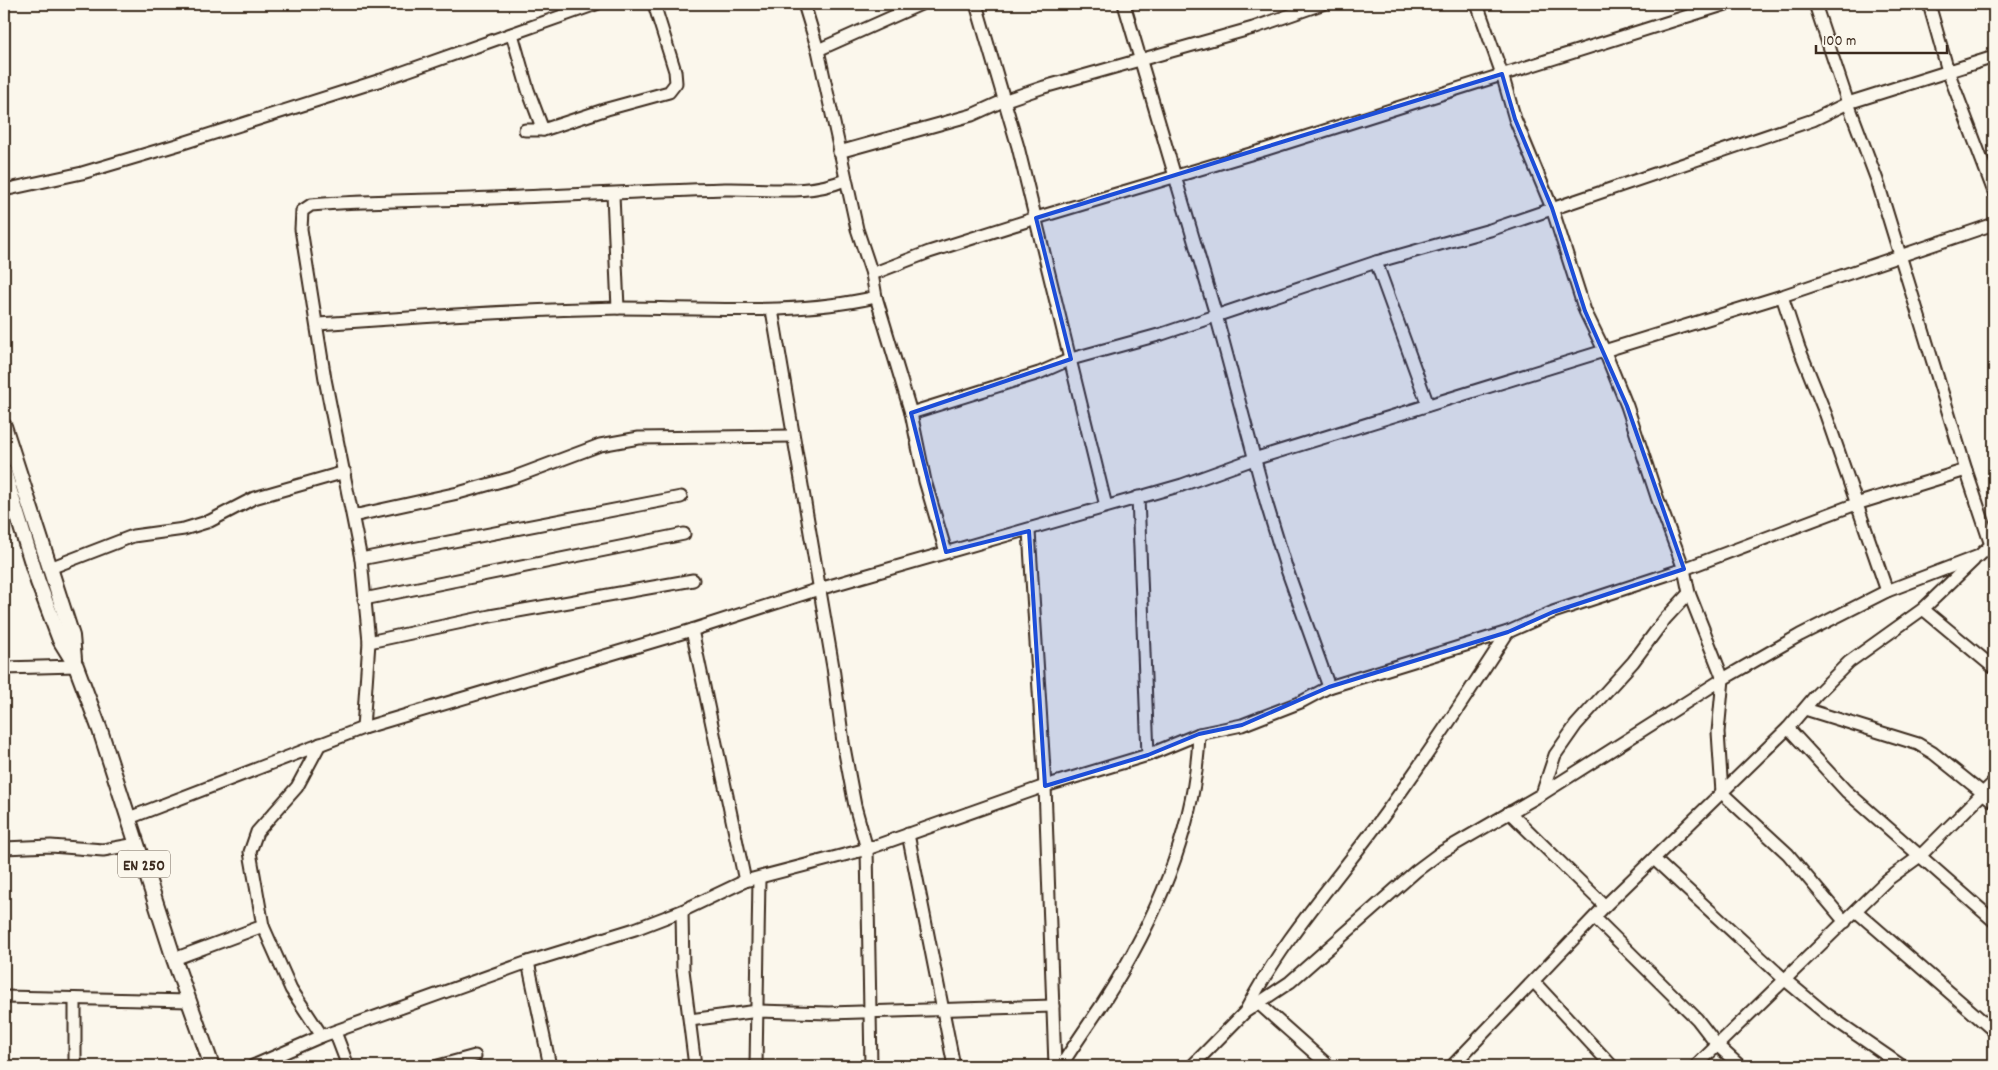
<svg xmlns="http://www.w3.org/2000/svg" width="1998" height="1070" font-family="Dekko,sans-serif">
<rect width="100%" height="100%" fill="#fbf7ec"/>
<filter id="ink" filterUnits="userSpaceOnUse"><feTurbulence type="fractalNoise" baseFrequency=".02" numOctaves="2"/><feDisplacementMap in="SourceGraphic" scale="10" xChannelSelector="R" yChannelSelector="G"/><feConvolveMatrix kernelMatrix="1 2 1 2 8 2 1 2 1" color-interpolation-filters="sRGB"/></filter>
<g filter="url(#ink)">
<g fill="none" stroke-linecap="round" stroke-linejoin="round">
<defs>
<g id="minor">
<polyline points="804,4 818,50 857,229 872,274 876,297 911,413 925,481 946,552"/>
<polyline points="976,4 1018,147 1106,506"/>
<polyline points="1124,4 1216,315 1267,505 1286,567 1329,687"/>
<polyline points="1477,4 1502,74 1515,119 1552,208 1585,311 1605,352 1627,406 1657,497 1684,569 1689,593 1723,679 1718,732 1722,793 1788,854 1845,922"/>
<polyline points="1815,4 1848,103 1877,180 1966,470 1991,545 1994,548"/>
<polyline points="1929,4 1948,71 1994,192"/>
<polyline points="512,34 528,90 543,130"/>
<polyline points="818,50 921,4"/>
<polyline points="525,130 543,130 607,109 669,92 676,83 675,71 654,4"/>
<polyline points="839,152 972,115 1003,101 1044,87 1253,28 1322,4"/>
<polyline points="4,190 82,173 180,144 381,80 596,4"/>
<polyline points="613,195 618,308"/>
<polyline points="1376,262 1428,405"/>
<polyline points="872,274 929,252 1036,218 1267,149 1726,4"/>
<polyline points="1782,296 1799,348 1826,415 1887,591"/>
<polyline points="772,310 833,667 843,742 855,806 867,849 871,1066"/>
<path d="M318,324C418,317 519,310 620,308C705,308 793,316 876,297"/>
<polyline points="911,413 1039,373 1071,359 1162,334 1376,262 1490,230 1813,120 1848,103 1994,57"/>
<polyline points="1138,497 1148,755"/>
<polyline points="353,516 458,493 512,478 600,445 639,438 792,436"/>
<polyline points="1029,531 1045,786 1055,1066"/>
<polyline points="361,559 681,497"/>
<polyline points="50,568 133,536 184,529 210,521 254,498 345,472"/>
<polyline points="364,599 684,534"/>
<polyline points="1923,609 1994,668"/>
<polyline points="692,630 745,881"/>
<polyline points="369,642 490,616 693,580"/>
<polyline points="4,668 76,666"/>
<polyline points="1805,709 1918,744 1933,753 1994,802"/>
<path d="M363,728L369,642L361,559L325,379L301,229L302,211L311,205C372,200 433,201 493,198C571,195 648,191 725,189C766,188 807,196 845,180"/>
<polyline points="1788,728 1846,791 1994,921"/>
<polyline points="1542,794 1555,755 1576,725 1633,662 1665,619 1689,593"/>
<polyline points="1509,812 1605,906"/>
<polyline points="129,818 363,728 692,630 819,589 1182,485 1254,459 1782,296 1994,224"/>
<polyline points="908,834 954,1066"/>
<polyline points="4,848 51,846 103,850 137,844"/>
<polyline points="1654,859 1784,979 1825,1013 1902,1066"/>
<polyline points="682,911 683,970 695,1066"/>
<polyline points="1856,911 1994,1031"/>
<polyline points="1596,919 1697,1019 1717,1045 1740,1066"/>
<polyline points="263,926 291,989 322,1036"/>
<polyline points="174,959 263,926 250,852 257,832 297,787 320,744"/>
<polyline points="528,962 550,1066"/>
<polyline points="1534,982 1612,1066"/>
<polyline points="4,997 190,1001"/>
<polyline points="1258,1003 1329,1066"/>
<path d="M1246,1010C1282,940 1335,882 1382,818C1426,758 1467,695 1508,632"/>
<polyline points="690,1020 758,1011 829,1013 1053,1006"/>
<polyline points="335,1032 348,1066"/>
<polyline points="75,1066 75,999"/>
<polyline points="253,1066 322,1036 528,962 635,929 682,911 745,881 867,849 1045,786 1148,755 1199,734 1242,725 1301,702 1329,687 1508,632 1553,612 1684,569 1856,504 1966,470"/>
<polyline points="438,1066 475,1056"/>
<polyline points="756,1066 759,878"/>
<path d="M1061,1066C1074,1045 1089,1024 1103,1003C1155,922 1196,831 1199,734"/>
<polyline points="1192,1066 1245,1012 1290,982 1416,871 1440,853 1542,794 1723,679 1800,635 1887,591 1979,556 1994,542"/>
<polyline points="1452,1066 1605,906 1788,728 1816,695 1849,662 1923,609 1974,560"/>
<polyline points="1696,1066 1887,880 1920,856 1994,782"/>
</g>
<g id="major">
<polyline points="4,426 72,636 74,659"/>
<polyline points="4,472 38,582 60,640 76,666 100,730 174,959 212,1066"/>
</g>
</defs>
<!-- minor casing -->
<use href="#minor" stroke="#3b2a1e" stroke-width="15"/>
<!-- major casing -->
<use href="#major" stroke="#3b2a1e" stroke-width="18"/>
<!-- minor -->
<use href="#minor" stroke="#fbf7ec" stroke-width="11"/>
<!-- major -->
<use href="#major" stroke="#fbf7ec" stroke-width="14"/>
</g>
</g>
<!-- marked area -->
<path fill="#1d4ed8" fill-opacity="0.2" stroke="#1d4ed8" stroke-width="4" stroke-linejoin="round" d="M1502,74L1515,119L1552,208L1585,311L1627,406L1684,569L1553,612L1508,632L1329,687L1242,725L1199,734L1148,755L1045,786L1029,531L946,552L911,413L1071,359L1036,218Z"/>
<g text-anchor="middle" stroke-width="5" stroke-linejoin="round" paint-order="stroke">
<!-- shield labels -->
<rect fill="#fbf7ec" stroke="#75685c" stroke-width="1" x="118" y="850.5" width="52" height="27" rx="4"/>
<g font-size="16" font-weight="bold" fill="#3b2a1e">
<text x="144" y="870">EN 250</text>
</g>
</g>
<!-- margin -->
<rect width="1998" height="1070" fill="none" stroke="#fbf7ec" stroke-width="20"/>
<rect x="10" y="10" width="1978" height="1050" fill="none" stroke="#3b2a1e" stroke-width="2" filter="url(#ink)"/>
<!-- scale -->
<path d="M1816 45v8h131v-8" fill="none" stroke="#3b2a1e" stroke-width="2.5"/>
<text x="1823" y="45" font-size="15" fill="#3b2a1e" stroke="#fbf7ec" stroke-width="4" paint-order="stroke">100 m</text>
</svg>
